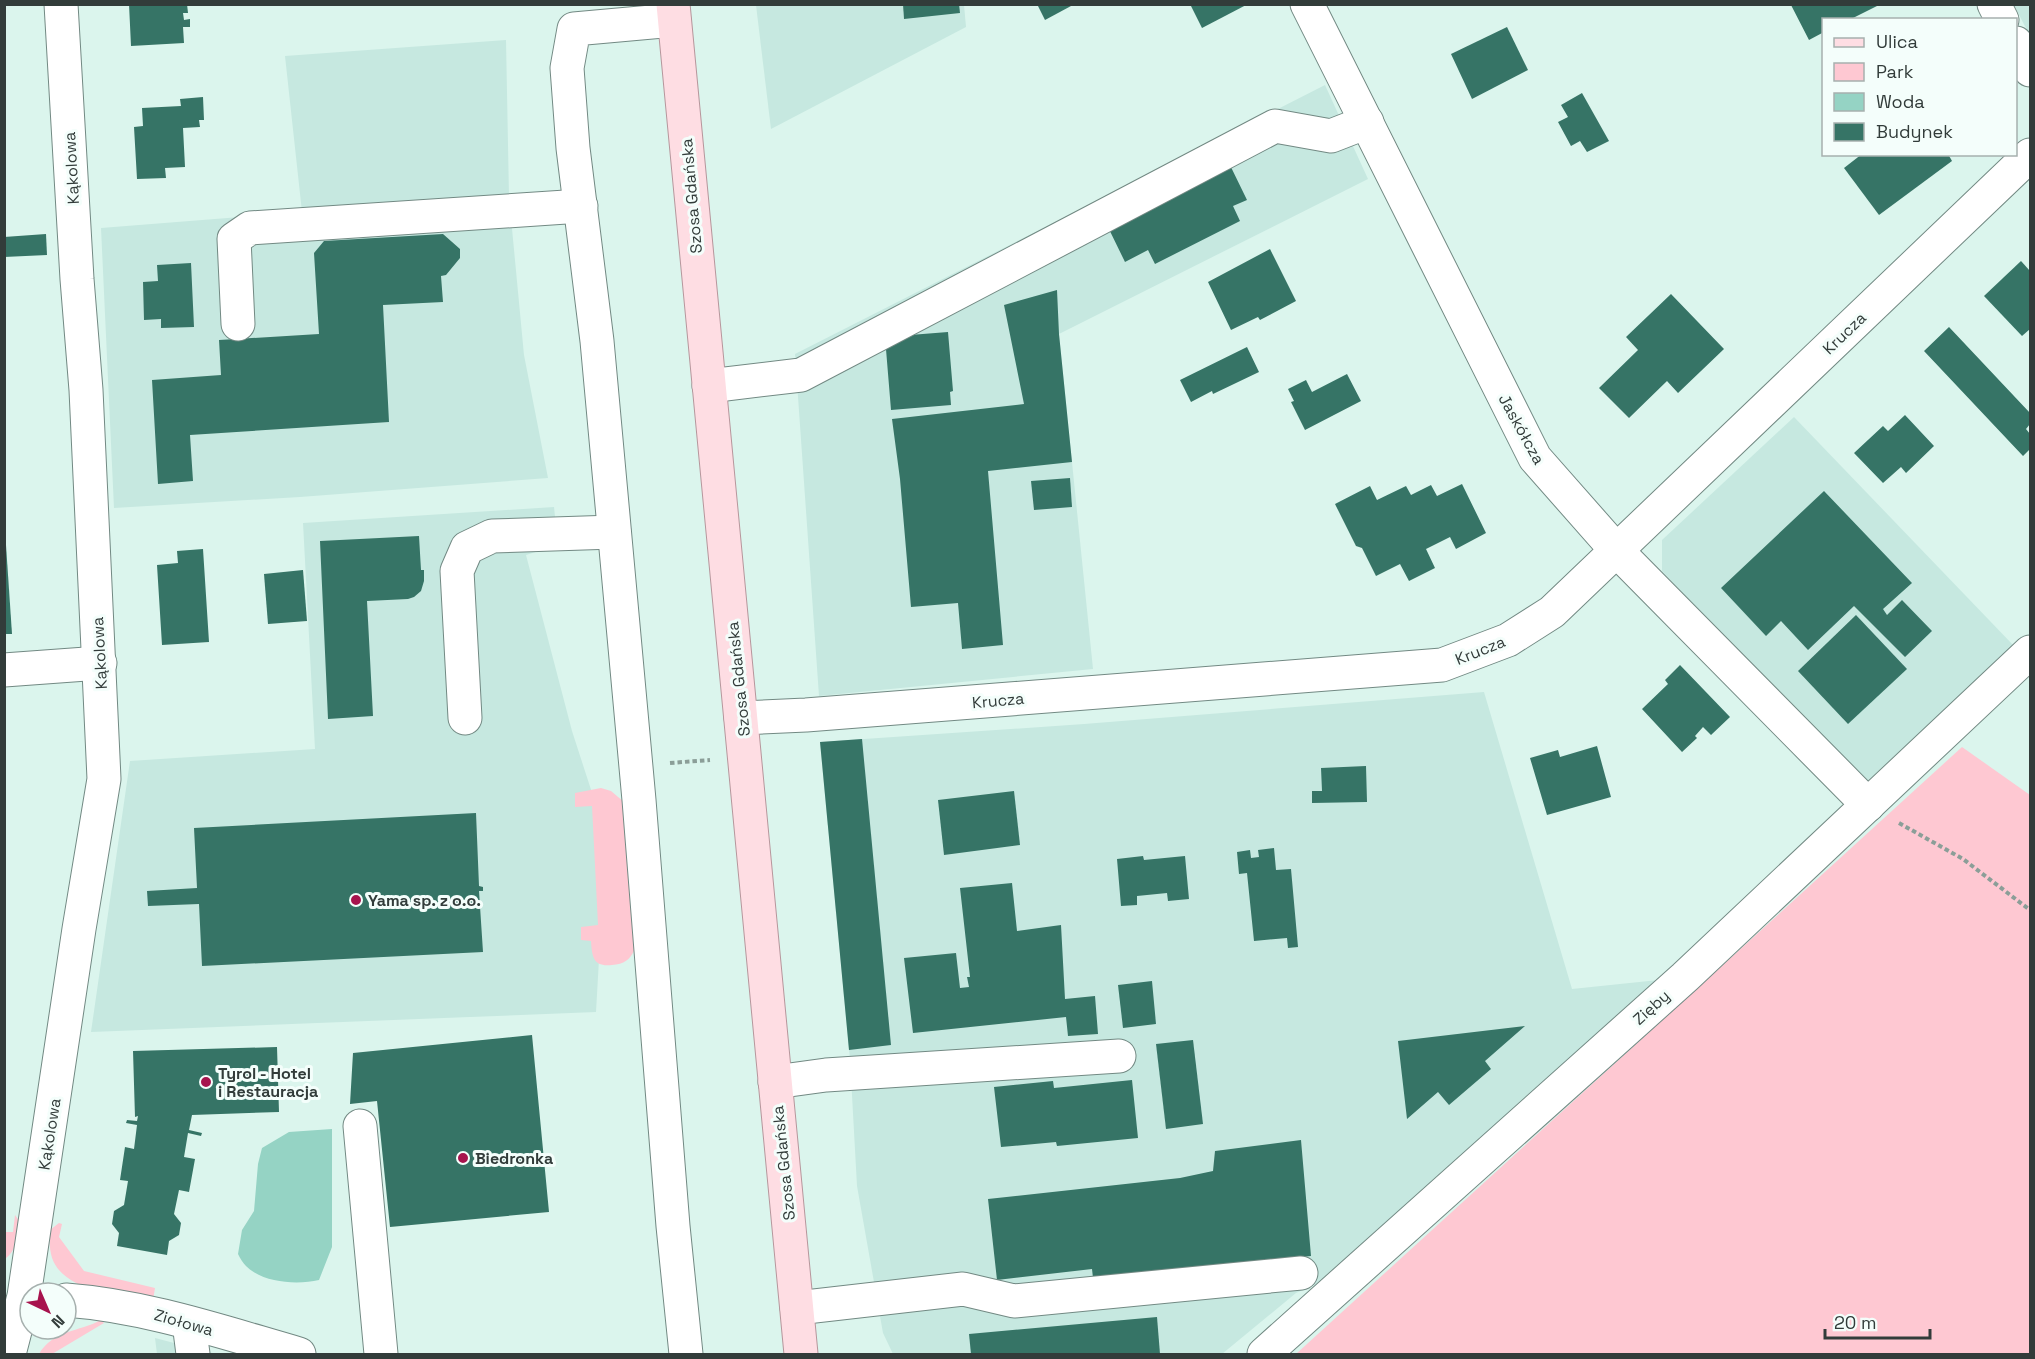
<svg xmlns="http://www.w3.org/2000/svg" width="2035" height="1359" font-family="'Space Grotesk',sans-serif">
<rect width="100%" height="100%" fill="#dbf5ed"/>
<!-- built -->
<g fill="#c6e8e0">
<polygon points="756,5 964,5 966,27 771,129"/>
<polygon points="2014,5 2030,5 2030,36"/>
<polygon points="506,40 509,197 524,355 548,478 300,497 114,508 101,228 302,212 285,56"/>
<polygon points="1325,85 1368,179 1059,334 1093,669 819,696 795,354"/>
<polygon points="1794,417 2014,646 1863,785 1662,571 1662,540"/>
<polygon points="554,507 558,545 526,555 572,731 606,836 596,1012 91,1032 130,761 315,749 303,523"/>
<polygon points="1484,692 1572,989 1668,979 1325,1280 1296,1293 1222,1354 893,1354 883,1333 857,1186 850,1059 820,742 1084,724"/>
<polygon points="155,1338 216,1354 157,1354"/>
</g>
<!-- green -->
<g fill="#fec8d2">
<polygon points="1962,747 2030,795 2030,1354 1296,1354"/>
<path d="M601,788L611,791L624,802L635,949C630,960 624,964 612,965C594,967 592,958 591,941L581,940V927L598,925L592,806L575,807V793Z"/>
<path d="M15,1215L20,1222C18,1237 17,1250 5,1259V1232H13Z"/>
<path d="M59,1223L62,1224L59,1237L84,1271L155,1288L153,1300L78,1284C53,1271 48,1257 50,1230Z"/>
<path d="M101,1320L104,1323L52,1354H39C53,1330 79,1332 101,1320Z"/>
</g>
<!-- water -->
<path fill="#95d3c4" d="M332,1129V1247L319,1280C297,1285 263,1283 246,1266C243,1263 240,1258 238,1254L242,1230L254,1211L258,1164L262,1148L289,1132Z"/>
<!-- building -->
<g fill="#367466">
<polygon points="129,4 187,4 188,13 183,13 184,20 190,19 190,27 183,27 184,43 131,46"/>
<polygon points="903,4 959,4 960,13 904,19"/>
<polygon points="1037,4 1070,4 1071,6 1045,20"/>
<polygon points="1190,4 1248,4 1202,28"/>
<polygon points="1791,5 1879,5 1849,20 1824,20 1824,32 1809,40"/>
<polygon points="1507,27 1528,70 1472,99 1451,54"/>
<polygon points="1582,93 1609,141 1587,152 1580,141 1571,146 1558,122 1568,117 1561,105"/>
<polygon points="203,97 204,120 199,120 200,127 183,128 185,167 165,168 166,178 137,179 134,127 143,126 142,108 181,106 180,99"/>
<polygon points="1862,154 1948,154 1952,161 1879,215 1844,168"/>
<polygon points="1228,161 1247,200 1233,206 1240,221 1155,264 1148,250 1125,262 1106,223"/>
<polygon points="46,234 47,255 4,257 4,237"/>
<polygon points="443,234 460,249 460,258 446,275 441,276 443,302 383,305 389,422 190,435 193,481 158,484 152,380 221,375 219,340 319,334 314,253 324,241"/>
<polygon points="1270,249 1296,301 1260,320 1258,317 1231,330 1208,282"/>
<polygon points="2021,261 2030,271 2030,329 2022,336 1984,296"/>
<polygon points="191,263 194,327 161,328 161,319 144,320 143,282 158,281 157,265"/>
<polygon points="1057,290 1059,334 1072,462 988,471 1003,645 962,649 958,603 911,607 900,479 892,419 1024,404 1004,305"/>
<polygon points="1671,294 1724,349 1678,393 1667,381 1629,418 1599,388 1638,350 1626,337"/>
<polygon points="1949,327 2030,413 2030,424 2026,429 2030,434 2030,449 2023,456 1924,351"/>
<polygon points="948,332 953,391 950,392 951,405 891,410 885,337"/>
<polygon points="1247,347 1259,372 1213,394 1212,391 1191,402 1180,380"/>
<polygon points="1347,374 1361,401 1305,430 1291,402 1294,401 1288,389 1306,380 1312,392"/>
<polygon points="1905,415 1934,446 1906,473 1901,467 1883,483 1854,453 1883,426 1888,431"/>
<polygon points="1070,478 1072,507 1034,510 1031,481"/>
<polygon points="1462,484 1486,533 1456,549 1450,537 1426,549 1435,568 1409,581 1400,564 1376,576 1362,548 1356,546 1335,504 1370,486 1377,500 1406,486 1411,495 1431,485 1437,496"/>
<polygon points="1824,491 1912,583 1883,609 1887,615 1902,600 1932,631 1905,657 1854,606 1808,650 1781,621 1766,636 1721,588"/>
<polygon points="419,536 421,570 424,570 424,581 421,591 414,597 408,599 367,601 373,716 328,719 320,541"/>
<polygon points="4,545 6,545 12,634 4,634"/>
<polygon points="203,549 209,642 162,645 157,565 178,563 177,551"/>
<polygon points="303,570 307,621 268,624 264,574"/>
<polygon points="1856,615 1907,669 1848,724 1798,671"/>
<polygon points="1680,665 1730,717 1711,735 1703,727 1695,736 1697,738 1682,752 1642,709 1668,684 1665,680"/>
<polygon points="862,739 891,1045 849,1050 820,742"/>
<polygon points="1597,746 1611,797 1547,815 1530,758 1558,750 1560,757"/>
<polygon points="1366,766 1367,802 1312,803 1312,791 1322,791 1321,768"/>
<polygon points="1014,791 1020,845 944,855 938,800"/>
<polygon points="476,813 479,886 483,887 483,891 479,891 483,952 202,966 199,904 148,906 147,891 197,888 194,828"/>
<polygon points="1274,848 1276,870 1291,869 1298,947 1288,948 1287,938 1254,941 1247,873 1239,874 1237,852 1250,850 1251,858 1259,857 1258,850"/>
<polygon points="1143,856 1144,860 1185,856 1189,899 1168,901 1167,893 1137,896 1137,905 1121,906 1117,859"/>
<polygon points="1012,883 1017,931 1061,925 1065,999 1095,996 1098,1034 1068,1036 1066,1017 913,1033 904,958 956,953 960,988 969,987 967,977 970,977 960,888"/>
<polygon points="1152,981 1156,1024 1123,1028 1118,985"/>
<polygon points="1525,1026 1485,1061 1491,1069 1449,1105 1438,1092 1407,1119 1398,1041"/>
<polygon points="532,1035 549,1212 390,1227 377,1101 350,1104 353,1053"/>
<polygon points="1193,1040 1203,1124 1166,1129 1156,1044"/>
<polygon points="277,1047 279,1112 192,1115 189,1130 202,1133 201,1136 188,1133 184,1157 195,1159 189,1192 179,1190 174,1214 181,1223 179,1235 169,1241 167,1255 117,1246 119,1233 112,1224 114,1211 124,1205 128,1181 120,1180 125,1147 134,1149 137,1125 126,1123 127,1120 137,1121 138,1116 135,1117 133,1051"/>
<polygon points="1132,1080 1138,1138 1057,1146 1056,1142 1001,1147 994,1087 1053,1081 1054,1088"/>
<polygon points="1301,1140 1311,1256 1093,1278 1092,1269 997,1280 988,1199 1180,1178 1213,1171 1215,1151"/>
<polygon points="1157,1317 1160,1354 971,1354 969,1334"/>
</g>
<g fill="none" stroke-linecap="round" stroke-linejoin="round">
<defs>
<g id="minor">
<polyline points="1307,4 1535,458 1617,551 1868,805"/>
<polyline points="1994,4 2002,20"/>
<polyline points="674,20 574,29 567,68 573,148 597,341 639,800 673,1226 686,1354"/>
<polyline points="2016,43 2030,70"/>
<polyline points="238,324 234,239 250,228 581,206"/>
<polyline points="709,386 801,375 1275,126 1331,136 1367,122"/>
<polyline points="4,670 100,663"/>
<polyline points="465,718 457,571 467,548 492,536 614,532"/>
<polyline points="741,718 806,715 1442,665 1508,640 1552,612 2030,155"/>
<polyline points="775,1082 826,1075 1119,1056"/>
<polyline points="360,1126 381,1354"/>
<path d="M66,1300C146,1306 222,1332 299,1354"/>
<polyline points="797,1308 963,1289 1014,1301 1301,1273"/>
<polyline points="189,1323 193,1354"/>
<polyline points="9,1354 24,1296 79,929 104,779 86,390 77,279 61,4"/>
<polyline points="1264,1354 1685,977 2030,652"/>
</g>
<polyline id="major" points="673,4 801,1354"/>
</defs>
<!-- minor casing -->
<use href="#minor" stroke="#728983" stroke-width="35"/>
<!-- major casing -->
<use href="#major" stroke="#b6969c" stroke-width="35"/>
<!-- path -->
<g stroke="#8b9e98" stroke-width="4" stroke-dasharray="4.5 3" stroke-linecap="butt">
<polyline points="670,763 710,760"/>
<polyline points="1899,823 1963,859 2030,910"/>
</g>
<!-- minor -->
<use href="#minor" stroke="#fff" stroke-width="33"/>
<!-- major -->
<use href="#major" stroke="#fedde3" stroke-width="33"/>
</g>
<!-- markers -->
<g fill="#a7134d" stroke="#f4fefb" stroke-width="2">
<circle cx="356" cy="900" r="6"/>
<circle cx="206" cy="1082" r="6"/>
<circle cx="463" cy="1158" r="6"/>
</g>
<g text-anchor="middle" stroke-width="6" stroke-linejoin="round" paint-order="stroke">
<!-- street labels -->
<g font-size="16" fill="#323c3a" stroke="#f4fefb">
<text transform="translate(71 168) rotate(-93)" y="6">Kąkolowa</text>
<text transform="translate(691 196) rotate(-95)" y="6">Szosa Gdańska</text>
<text transform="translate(1844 333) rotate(-44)" y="6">Krucza</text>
<text transform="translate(1522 429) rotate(61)" y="6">Jaskółcza</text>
<text transform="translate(1480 650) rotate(-22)" y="6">Krucza</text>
<text transform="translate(99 653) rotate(-93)" y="6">Kąkolowa</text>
<text transform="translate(738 679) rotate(-96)" y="6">Szosa Gdańska</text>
<text transform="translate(998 700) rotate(-5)" y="6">Krucza</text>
<text transform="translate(1651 1007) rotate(-42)" y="6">Zięby</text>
<text transform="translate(49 1134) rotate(-81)" y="6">Kąkolowa</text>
<text transform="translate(783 1163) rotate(-96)" y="6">Szosa Gdańska</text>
<text transform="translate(184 1322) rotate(16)" y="6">Ziołowa</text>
</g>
<!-- poi labels -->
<g font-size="16" font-weight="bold" fill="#323c3a" stroke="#f4fefb" text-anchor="start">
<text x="368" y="906">Yama sp. z o.o.</text>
<text x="218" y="1079">Tyrol - Hotel<tspan x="218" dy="18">i Restauracja</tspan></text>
<text x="475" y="1164">Biedronka</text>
</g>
</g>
<!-- border -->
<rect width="2035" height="1359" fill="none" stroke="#323c3a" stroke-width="12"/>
<!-- legend -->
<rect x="1822" y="18" width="195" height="138" fill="#f4fefb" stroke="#a6b0ae" stroke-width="1.5"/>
<rect x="1834" y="38" width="30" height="9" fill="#fedde3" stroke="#a6b0ae" stroke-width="1.5"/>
<text x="1876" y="48" font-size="18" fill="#323c3a">Ulica</text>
<rect x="1834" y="63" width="30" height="18" fill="#fec8d2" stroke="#a6b0ae" stroke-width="1.5"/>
<text x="1876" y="78" font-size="18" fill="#323c3a">Park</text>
<rect x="1834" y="93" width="30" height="18" fill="#95d3c4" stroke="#a6b0ae" stroke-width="1.5"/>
<text x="1876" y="108" font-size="18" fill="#323c3a">Woda</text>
<rect x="1834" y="123" width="30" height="18" fill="#367466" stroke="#a6b0ae" stroke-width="1.5"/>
<text x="1876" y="138" font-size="18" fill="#323c3a">Budynek</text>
<!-- north arrow -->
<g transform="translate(48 1311) rotate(136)"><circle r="28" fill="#f4fefb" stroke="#a6b0ae" stroke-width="1.5"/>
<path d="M0-4.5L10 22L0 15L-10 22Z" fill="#a7134d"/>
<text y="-9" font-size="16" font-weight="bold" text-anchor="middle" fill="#323c3a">N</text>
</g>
<!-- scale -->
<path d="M1825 1329v9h105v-9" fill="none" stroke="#323c3a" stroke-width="3"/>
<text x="1834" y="1329" font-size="18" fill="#323c3a" stroke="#f4fefb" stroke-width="4.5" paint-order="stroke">20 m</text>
</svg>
